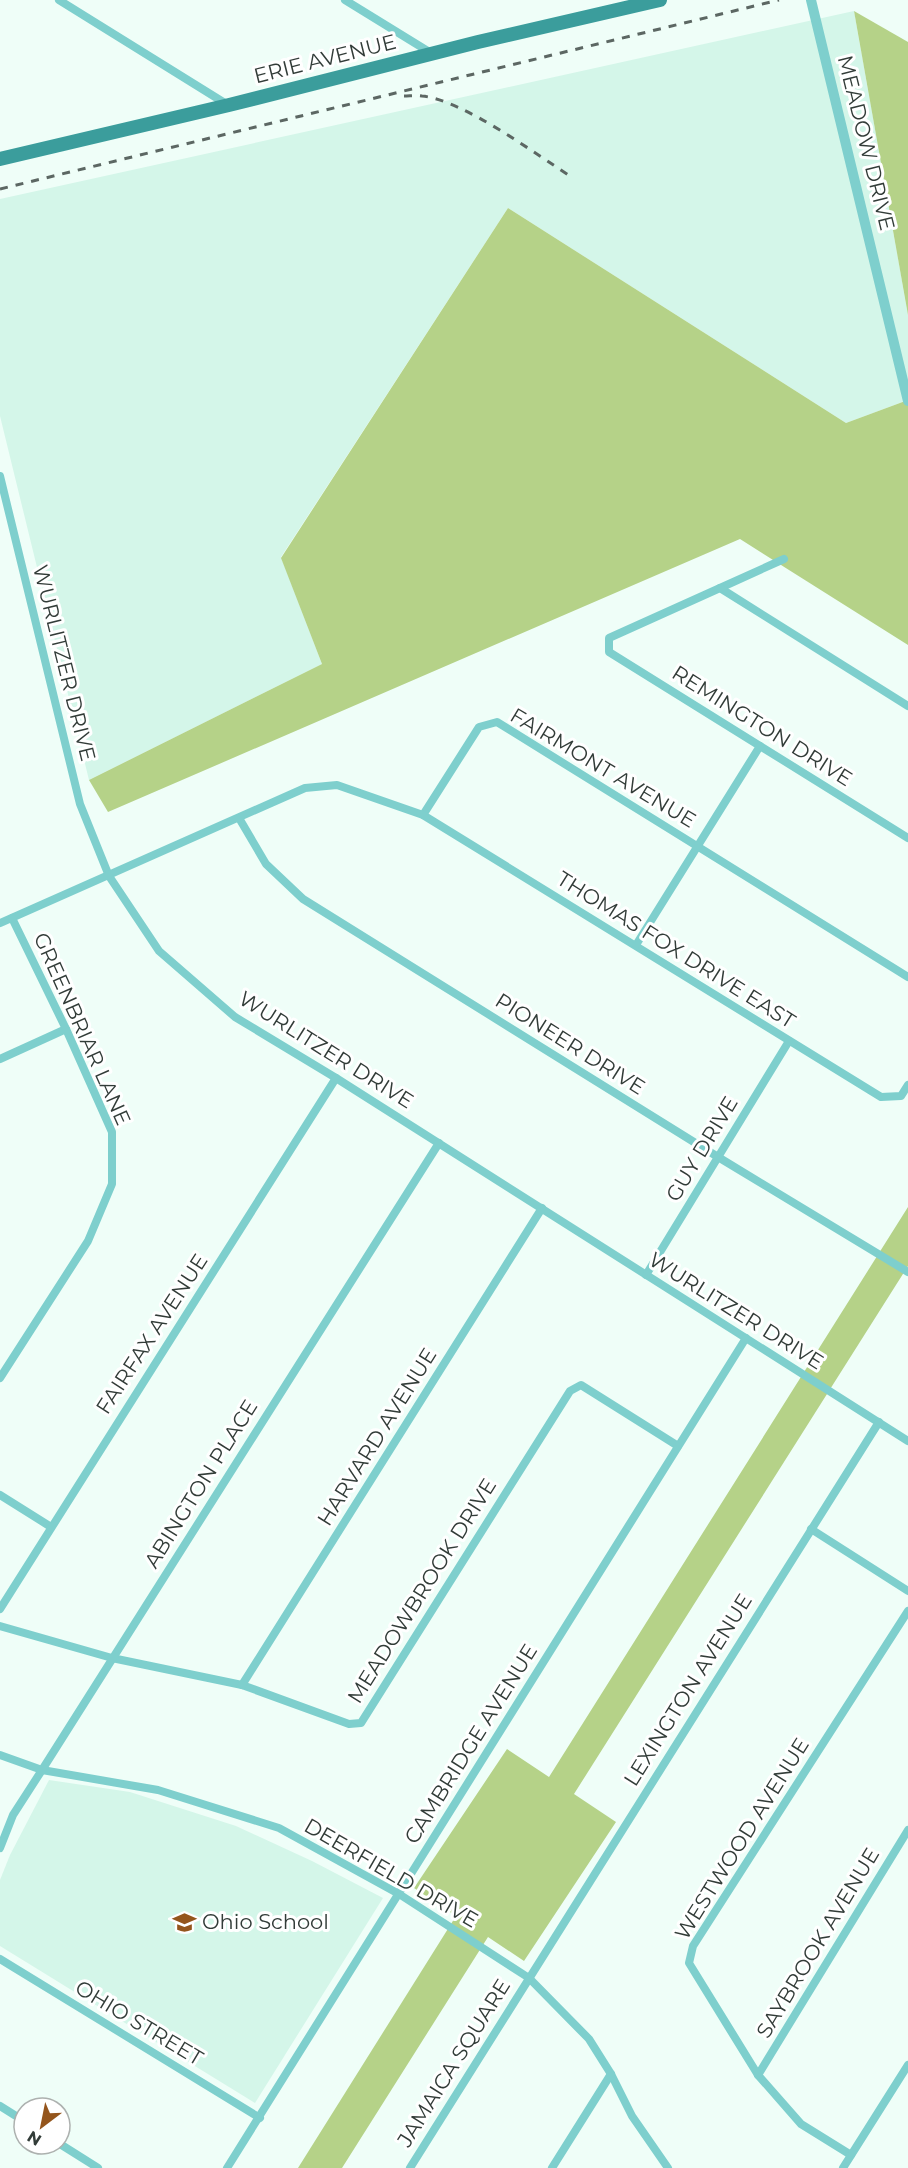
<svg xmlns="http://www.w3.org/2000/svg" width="908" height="2168" font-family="Montserrat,sans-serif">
<rect width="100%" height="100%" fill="#effef8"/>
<!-- built -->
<g fill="#d4f6e9">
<polygon points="854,11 908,315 908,400 846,423 508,208 281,557 322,664 89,780 0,416 0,199"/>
<polygon points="49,1780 130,1792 236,1826 312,1861 383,1898 255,2103 0,1946 0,1880 10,1855"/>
</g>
<!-- green -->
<g fill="#b5d288">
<polygon points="854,11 908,42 908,315"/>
<polygon points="508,208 846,423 908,400 908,645 740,539 108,812 89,780 322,664 281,558"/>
<polygon points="908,1207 908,1266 574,1794 616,1822 524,1961 488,1937 342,2168 298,2168 456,1916 414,1888 507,1749 549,1777"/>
</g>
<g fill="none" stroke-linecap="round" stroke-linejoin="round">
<!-- minor -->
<g stroke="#7ecfcd" stroke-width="8">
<polyline points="59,0 228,105"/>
<polyline points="345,0 431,53"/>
<polyline points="0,476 80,804 109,876 159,951 235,1017 336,1078 908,1441"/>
<polyline points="720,588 784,559"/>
<polyline points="908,706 720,588 609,638 609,652 908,838"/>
<polyline points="423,815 479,727 497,722 908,977"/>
<polyline points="239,818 266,864 303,899 718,1157 908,1272"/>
<polyline points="0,923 305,788 337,785 423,815 881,1097 901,1096 908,1085"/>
<polyline points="636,945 760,746"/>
<polyline points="0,1059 66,1029"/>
<polyline points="646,1275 789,1041"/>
<polyline points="0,1378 88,1241 112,1184 112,1132 66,1029 12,918"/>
<polyline points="0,1495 51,1527"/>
<polyline points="811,1529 908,1591"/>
<polyline points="0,1609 336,1078"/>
<polyline points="0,1626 112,1658 242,1685 349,1724 361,1723 570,1391 581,1385 678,1446"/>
<polyline points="242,1685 542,1208"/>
<polyline points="0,1755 42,1770 158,1790 279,1828 399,1894 529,1978 589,2039 611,2074 632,2116 668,2168"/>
<polyline points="0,1848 13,1815 42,1770 439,1143"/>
<polyline points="0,1959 260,2118"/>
<polyline points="758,2075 908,1830"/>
<polyline points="0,2106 24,2121"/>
<polyline points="60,2144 98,2168"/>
<polyline points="851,2155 801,2124 758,2075 689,1963 693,1946 908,1611"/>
<polyline points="227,2168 746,1338"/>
<polyline points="410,2168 879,1422"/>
<polyline points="552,2168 611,2074"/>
<polyline points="843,2168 908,2065"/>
</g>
<!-- tertiary -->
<polyline stroke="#7ecfcd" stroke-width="10" points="811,0 908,401"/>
<!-- primary -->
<polyline stroke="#3b9d9c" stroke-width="14" points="0,159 229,105 478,42 660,0"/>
<!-- rail -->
<g stroke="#5c6763" stroke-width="3" stroke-dasharray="8 8" stroke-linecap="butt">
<path d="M404,96C410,96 416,95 422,96C463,100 534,153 570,176"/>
<polyline points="0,189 779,0"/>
</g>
</g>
<!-- icons -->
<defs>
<symbol id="school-bare" viewBox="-9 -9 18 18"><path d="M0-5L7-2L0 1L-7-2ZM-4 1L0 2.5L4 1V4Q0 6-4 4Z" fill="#94551c" stroke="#fff" stroke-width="2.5" paint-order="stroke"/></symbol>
</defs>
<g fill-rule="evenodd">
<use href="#school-bare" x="168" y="1906" width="33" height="33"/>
</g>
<g text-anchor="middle" stroke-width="6" stroke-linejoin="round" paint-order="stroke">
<!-- street labels -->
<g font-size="21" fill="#323c38" stroke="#fff">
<text transform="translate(325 59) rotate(-14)" y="7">ERIE AVENUE</text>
<text transform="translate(866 143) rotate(76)" y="7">MEADOW DRIVE</text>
<text transform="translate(64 663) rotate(76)" y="7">WURLITZER DRIVE</text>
<text transform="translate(762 726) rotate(32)" y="7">REMINGTON DRIVE</text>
<text transform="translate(603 768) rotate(31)" y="7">FAIRMONT AVENUE</text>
<text transform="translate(676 950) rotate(32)" y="7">THOMAS FOX DRIVE EAST</text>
<text transform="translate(82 1029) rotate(66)" y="7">GREENBRIAR LANE</text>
<text transform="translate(570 1044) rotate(32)" y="7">PIONEER DRIVE</text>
<text transform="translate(326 1050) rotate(32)" y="7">WURLITZER DRIVE</text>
<text transform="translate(702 1149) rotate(-59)" y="7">GUY DRIVE</text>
<text transform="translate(736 1311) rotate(32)" y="7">WURLITZER DRIVE</text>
<text transform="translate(152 1334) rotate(-57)" y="7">FAIRFAX AVENUE</text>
<text transform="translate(377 1437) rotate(-58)" y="7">HARVARD AVENUE</text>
<text transform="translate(201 1484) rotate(-58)" y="7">ABINGTON PLACE</text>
<text transform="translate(422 1591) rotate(-58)" y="7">MEADOWBROOK DRIVE</text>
<text transform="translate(688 1690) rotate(-58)" y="7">LEXINGTON AVENUE</text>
<text transform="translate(471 1744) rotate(-58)" y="7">CAMBRIDGE AVENUE</text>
<text transform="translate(742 1839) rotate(-58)" y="7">WESTWOOD AVENUE</text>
<text transform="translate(391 1873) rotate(30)" y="7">DEERFIELD DRIVE</text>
<text transform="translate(818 1943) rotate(-59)" y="7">SAYBROOK AVENUE</text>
<text transform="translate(139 2023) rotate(31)" y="7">OHIO STREET</text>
<text transform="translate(454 2063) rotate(-58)" y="7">JAMAICA SQUARE</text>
</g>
<!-- poi labels -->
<g font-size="21" fill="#323c38" stroke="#fff" text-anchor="start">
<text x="202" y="1929">Ohio School</text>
</g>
</g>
<!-- north arrow -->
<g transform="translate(42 2126) rotate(212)"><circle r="28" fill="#ffffff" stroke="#adb1af" stroke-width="1.5"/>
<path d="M0-4.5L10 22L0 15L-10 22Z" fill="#94551c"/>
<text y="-9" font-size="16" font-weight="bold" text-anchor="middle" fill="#323c38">N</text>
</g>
</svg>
